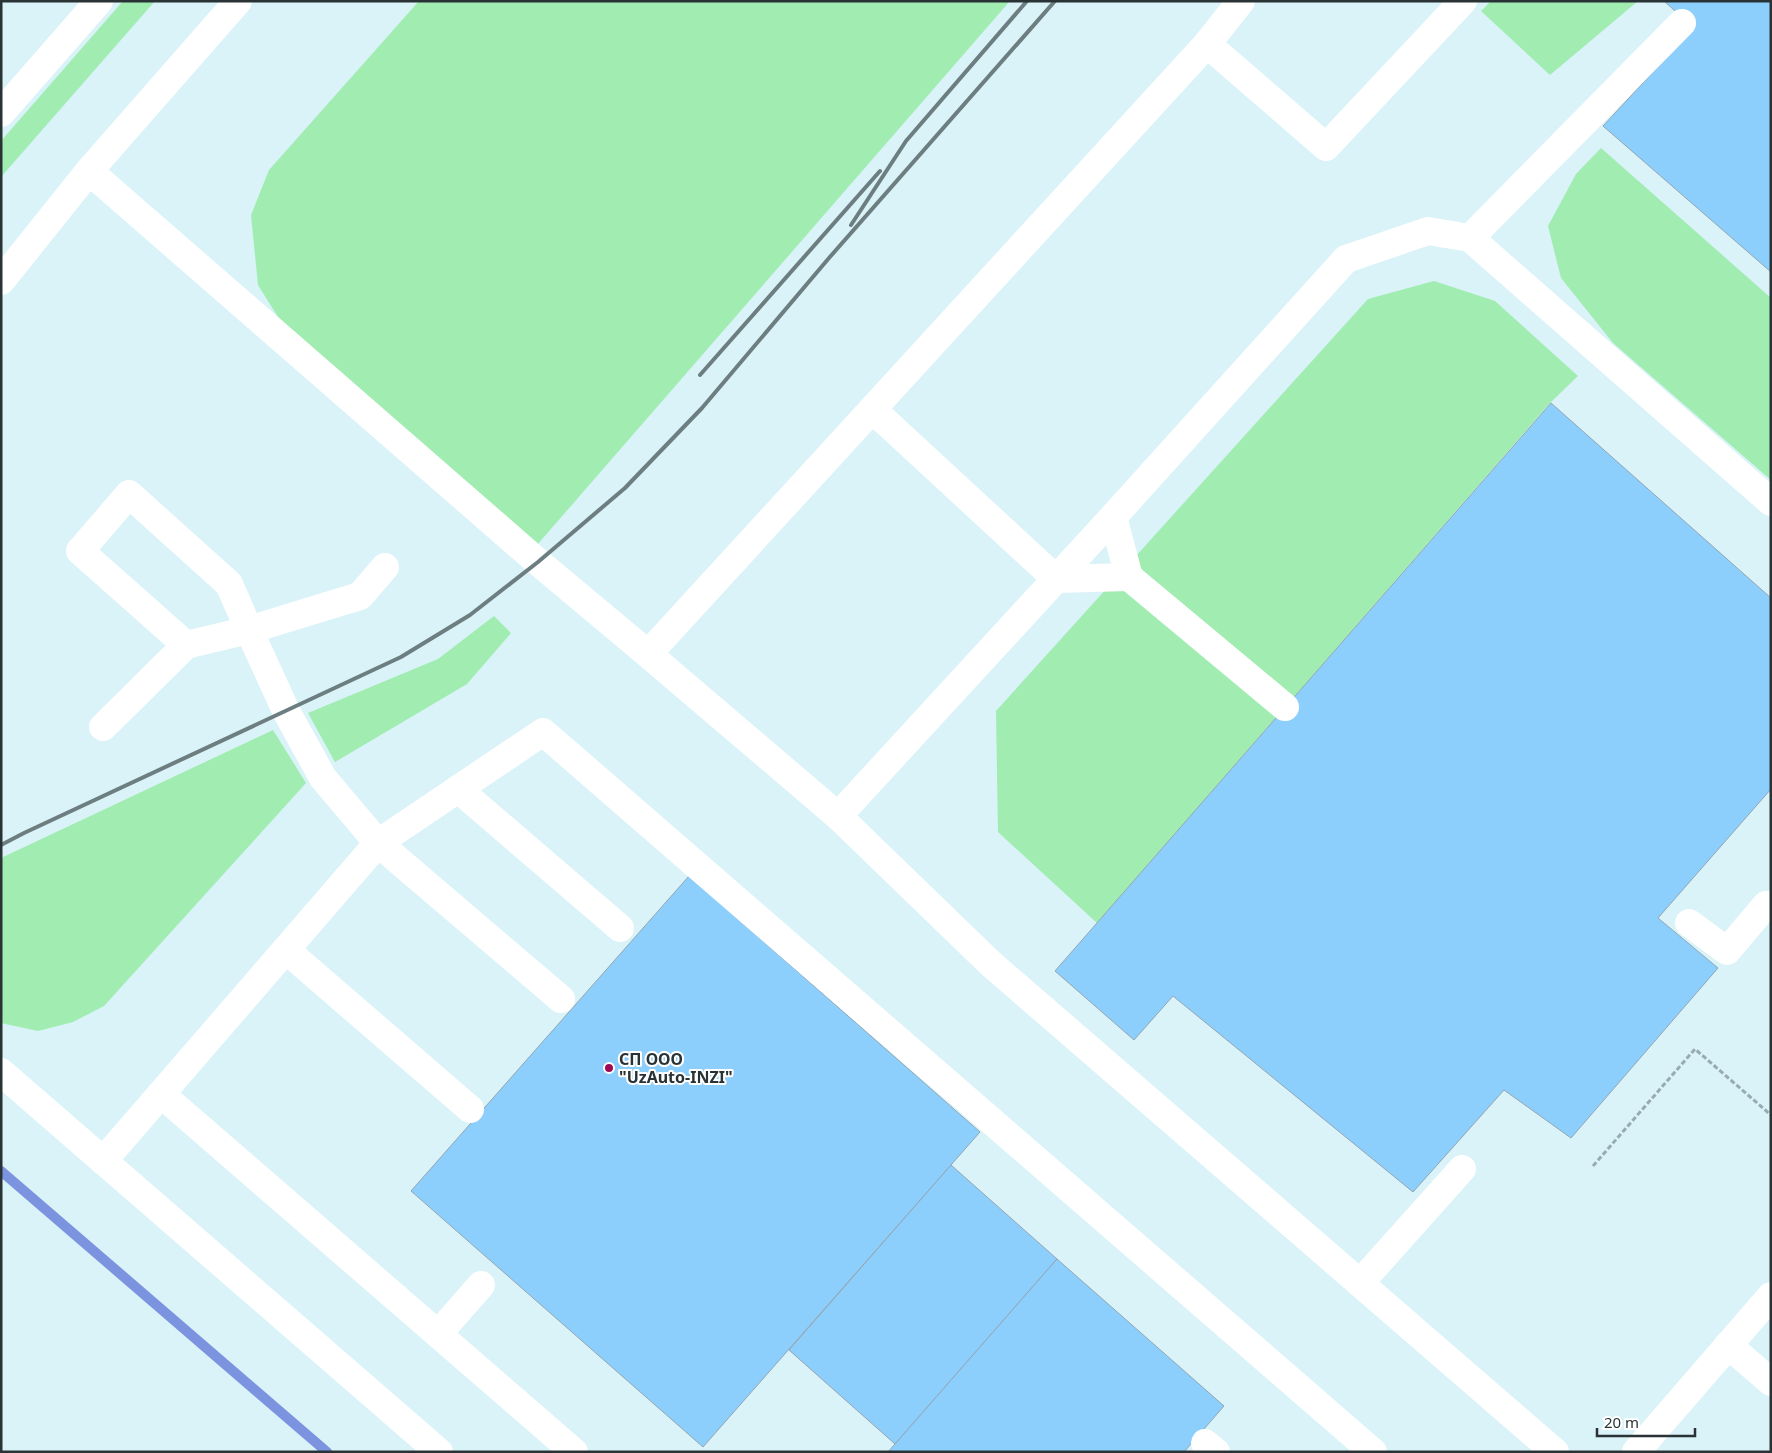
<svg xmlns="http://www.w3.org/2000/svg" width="1772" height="1453" font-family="'Noto Sans',sans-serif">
<rect width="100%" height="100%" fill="#d9f3f8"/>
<!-- green -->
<g fill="#a0ecb1">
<polygon points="123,1 155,1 1,177 1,141"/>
<polygon points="419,1 1010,1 537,545 283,325 258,285 251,215 269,170"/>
<polygon points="1491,1 1638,1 1550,75 1481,11"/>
<polygon points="1601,148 1771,298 1771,480 1613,343 1561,278 1548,226 1576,174"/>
<polygon points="1434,281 1495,301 1578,376 1550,403 1097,923 998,832 996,711 1368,299"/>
<polygon points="494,616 511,633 467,684 335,762 308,713 438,659"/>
<polygon points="273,730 306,783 104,1006 73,1022 38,1031 1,1023 1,858"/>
</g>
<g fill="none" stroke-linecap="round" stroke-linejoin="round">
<!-- stream -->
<polyline stroke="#7c94df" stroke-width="10" points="1,1171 327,1452"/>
</g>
<!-- building -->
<g fill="#8dcffc" stroke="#93a5b2">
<polygon points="1664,1 1771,1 1771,272 1603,126 1694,28"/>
<polygon points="1551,403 1771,598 1771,789 1658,918 1718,968 1571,1138 1504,1090 1413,1192 1173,996 1134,1040 1055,971"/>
<polygon points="689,876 980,1132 703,1447 411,1191"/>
<polygon points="951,1165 1057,1259 895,1444 789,1350"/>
<polygon points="1057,1259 1224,1406 1184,1452 888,1452"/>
</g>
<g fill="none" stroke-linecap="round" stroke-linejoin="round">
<!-- path -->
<polyline stroke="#98acb0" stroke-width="3" stroke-dasharray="5 2.5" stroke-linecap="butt" points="1593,1166 1695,1049 1771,1115"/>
<!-- minor -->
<g stroke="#fff" stroke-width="28">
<polyline points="238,1 89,171 538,562 648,654 1207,44 1326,147 1463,1"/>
<polyline points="1682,23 1470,238 1771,502"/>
<polyline points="1207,44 1241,1"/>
<polyline points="1,113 99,1"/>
<polyline points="1470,238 1428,231 1346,259 1113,517 838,816 990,963 1555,1452"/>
<polyline points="1,281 89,171"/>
<polyline points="873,410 1056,579 1129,577 1113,517"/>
<polygon points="129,494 229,584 249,630 186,645 80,551"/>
<polyline points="385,567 360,596 249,630 286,711 323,778 378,843 561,999"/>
<polyline points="1129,577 1285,707"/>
<polyline points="648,654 838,816"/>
<polyline points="103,727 186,645"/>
<polyline points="458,789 620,928"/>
<polyline points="1689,923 1727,951 1766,905 1771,909"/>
<polyline points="286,950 470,1109"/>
<polyline points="1,1072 439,1452"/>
<polyline points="161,1094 574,1452"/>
<polyline points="103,1161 378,843 543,732 1373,1452"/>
<polyline points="1360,1283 1462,1169"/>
<polyline points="438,1334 481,1285"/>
<polyline points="1728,1345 1771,1382"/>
<polyline points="1205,1443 1216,1452"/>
<polyline points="1636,1452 1771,1296"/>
</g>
<!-- rail -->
<g stroke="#6d7e81" stroke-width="4">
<polyline points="851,225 906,141 1027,1"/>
<polyline points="700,375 880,171"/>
<polyline points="1,845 24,833 401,657 470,615 538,562 625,488 702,408 829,258 1055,1"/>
</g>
</g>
<!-- markers -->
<circle fill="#9e0b55" stroke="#fff" stroke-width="2" cx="609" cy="1068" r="5"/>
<g text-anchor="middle" stroke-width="4" stroke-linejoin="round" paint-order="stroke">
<!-- poi labels -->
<g font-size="16" font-weight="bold" fill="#293335" stroke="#fff" text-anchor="start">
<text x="619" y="1065">СП ООО<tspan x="619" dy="18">"UzAuto-INZI"</tspan></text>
</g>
</g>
<!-- border -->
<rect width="1772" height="1453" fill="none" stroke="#293335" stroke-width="5"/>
<!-- scale -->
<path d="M1597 1428v8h98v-8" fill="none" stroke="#293335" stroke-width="2.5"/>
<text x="1604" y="1428" font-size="15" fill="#293335" stroke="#ffffff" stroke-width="4" paint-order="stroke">20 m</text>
</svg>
